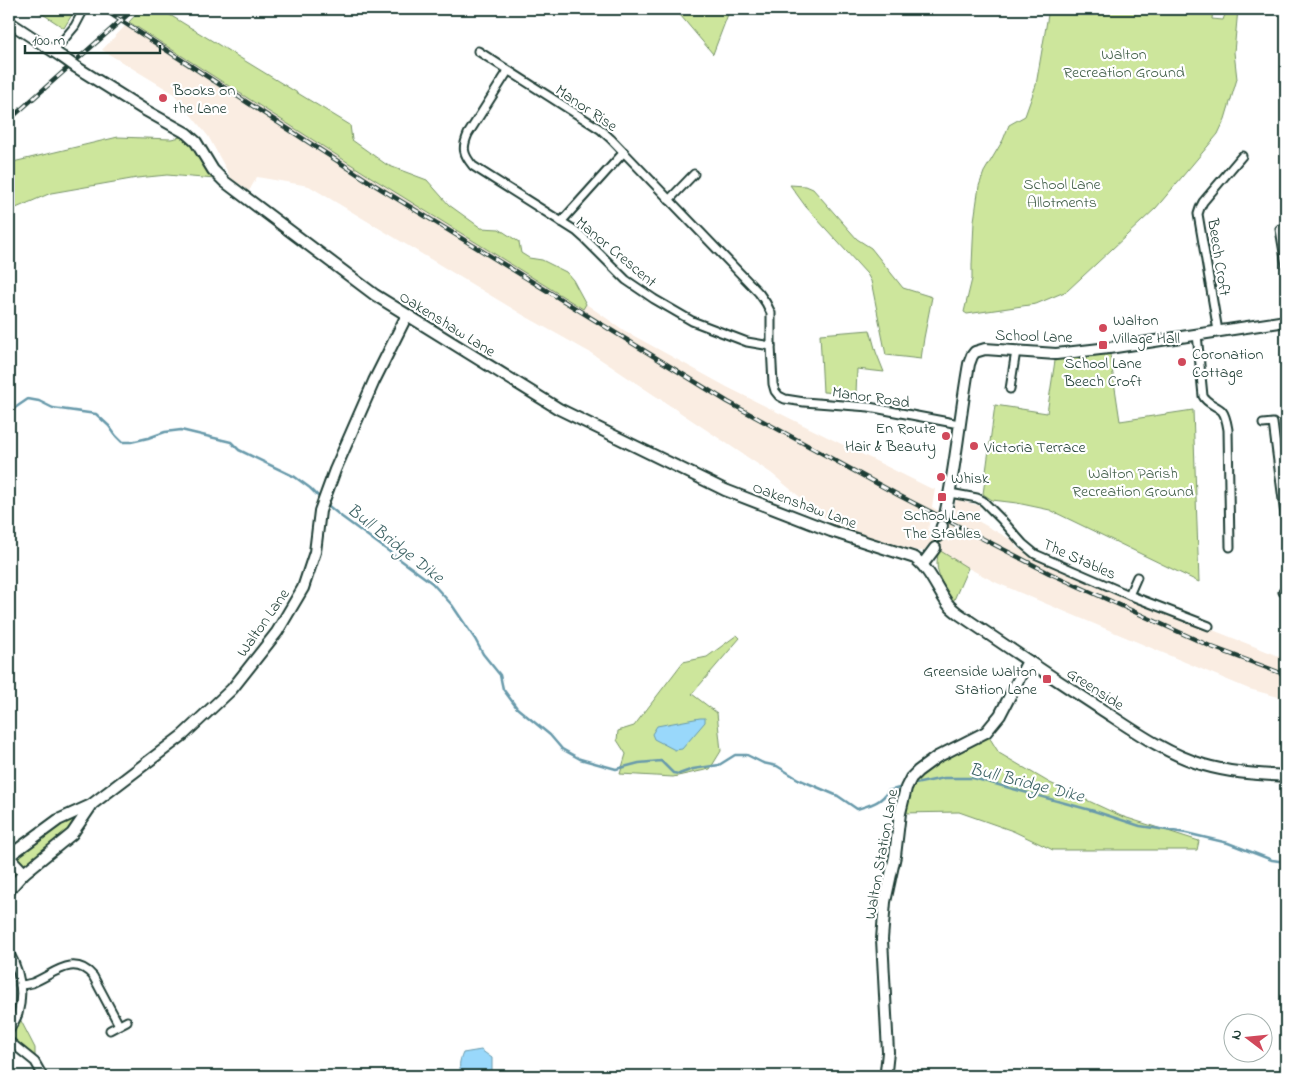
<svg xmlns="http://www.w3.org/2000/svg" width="1295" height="1085" font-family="'Indie Flower',sans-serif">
<rect width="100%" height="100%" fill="#fff"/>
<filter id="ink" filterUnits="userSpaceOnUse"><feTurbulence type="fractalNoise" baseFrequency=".02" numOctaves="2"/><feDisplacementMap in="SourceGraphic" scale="10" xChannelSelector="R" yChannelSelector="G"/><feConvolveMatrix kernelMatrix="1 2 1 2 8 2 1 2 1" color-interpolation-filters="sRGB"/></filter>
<g filter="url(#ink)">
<!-- built -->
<path fill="#faede2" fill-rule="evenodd" d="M129,22L366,174L583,308L586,304L625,331L727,387L930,488L935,489L932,507L952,519L956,499L980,506L976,520L1017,543L1015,547L1111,590L1286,659V699L1249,689L997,583L968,568L928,545L924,551H918L836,527L771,473L591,353L523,315L309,186L257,177L249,191L231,178L208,136L173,93L102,50ZM930,519L952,531L950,542L928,530Z"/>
<!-- green -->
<g fill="#cde69c" stroke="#769268">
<polygon points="35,9 68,9 73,13 64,28"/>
<polygon points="141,9 160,9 350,125 352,140 387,165 427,180 449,205 481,228 499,229 519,242 521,253 529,258 542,260 566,272 573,280 586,304 583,309 366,174 129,22"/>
<polygon points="675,9 730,9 713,54"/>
<polygon points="1049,9 1213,9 1212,19 1223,20 1227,9 1238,9 1234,52 1237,79 1225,119 1218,134 1156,208 1067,291 1036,304 967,314 964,312 972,279 972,265 974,221 979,186 984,172 1003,140 1009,125 1025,116 1036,85"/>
<polygon points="118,137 171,139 181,137 193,148 215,179 167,175 137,178 51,193 9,211 9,163"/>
<polygon points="790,185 806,186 813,189 857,239 871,248 903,288 932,297 924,338 921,359 886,355 871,281 867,274 806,207"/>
<polygon points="870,330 876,352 884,372 857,369 856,394 823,392 820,334"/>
<polygon points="1109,348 1120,421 1193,410 1199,582 1050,510 1017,503 992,500 983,494 995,405 1047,413 1056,354"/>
<path d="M939,550L968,568L953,602C946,591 937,577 937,563C937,559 938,554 939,550Z"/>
<polygon points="737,635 740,638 692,694 717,713 721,751 710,769 673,777 620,774 626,754 617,740 618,731 634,726 683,662 707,657"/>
<polygon points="986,732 999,753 1050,783 1121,816 1199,841 1197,850 1053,850 1013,831 959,812 900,813 911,778"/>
<polygon points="91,805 72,834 9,890 9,856"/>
<polygon points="18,1015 35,1048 35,1062 9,1041 9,1031"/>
</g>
<!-- water -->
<g fill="#99d8fb" stroke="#689aab">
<polygon points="700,718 705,718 705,722 682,749 675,750 654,739 652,734 657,726"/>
<path d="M481,1050L492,1058V1073L488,1076H463C458,1067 459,1062 463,1053Z"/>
</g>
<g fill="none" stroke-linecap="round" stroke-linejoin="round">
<!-- stream -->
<g stroke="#689aab" stroke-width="2.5">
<polyline points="9,412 28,399 39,401 53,408 96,414 109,426 116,436 122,442 131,442 148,438 165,432 181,430 231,442 239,450 295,477 310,488 321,499"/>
<path d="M325,503L342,517L432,583L452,605L475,639L483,654L500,675L503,689L517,708L550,735L562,749L580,759L616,769L639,763L661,761L673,773L679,774L693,769L719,765L735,755H747L763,763L777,766L798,779L838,796L857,809C869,805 881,803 888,791L903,787"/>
<polyline points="910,785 944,778 973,778 1094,811 1140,826 1186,833 1228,843 1272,860 1286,862"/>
</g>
<defs>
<g id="street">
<polyline points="54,51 75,26 84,9"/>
<polyline points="478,51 600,129 611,139 759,293 766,303 771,313 771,346 773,384 775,391 779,396 785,399 804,402 869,407 959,424"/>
<path d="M508,71L468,134C462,148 463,154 473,166L576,231L586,240L626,280L654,299L692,321L747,342L771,346"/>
<polyline points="669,200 694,174"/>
<polyline points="561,222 624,152"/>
<polyline points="1280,229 1286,265"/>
<polyline points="1218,331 1198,214 1200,208 1203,202 1242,156"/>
<path d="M1197,334L1203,396C1207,404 1216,405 1222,411C1226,416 1227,424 1228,430L1230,547"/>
<polyline points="1010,389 1016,351"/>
<polyline points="1263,424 1273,423 1286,523"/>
<polyline points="950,493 977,498 983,501 1001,519 1023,544 1035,554 1129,595 1209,626"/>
<polyline points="1283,592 1286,591"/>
<polyline points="1129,595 1137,577"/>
<path d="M9,952C20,971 24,992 18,1014C16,1020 12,1026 9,1031"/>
<path d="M20,985C24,985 28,984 32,983C53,975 73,953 93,976L119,1025"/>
<polyline points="110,1030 127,1021"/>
<polyline points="9,1041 35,1062 43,1076"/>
</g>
<g id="secondary">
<polyline points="9,22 62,57"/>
<path d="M76,67L143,109L186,133L196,142L213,170L225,182L375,295L559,409L725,490L831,531L915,558C930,570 936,587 947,603C950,607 955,611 959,614C1006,646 1053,678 1101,709C1133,730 1166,754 1204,765C1231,773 1258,774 1286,776"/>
<path d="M945,515C956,466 960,414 969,364L972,356L975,352L985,349L1056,354L1109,348L1286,321"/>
<polyline points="939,536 942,526"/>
<polyline points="923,564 935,548"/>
<polyline points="9,856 58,820 91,805 183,735 232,689 277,632 303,588 315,552 320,511 335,470 374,381 407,315"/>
<polyline points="9,857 24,873"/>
<polyline points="9,890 24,873 72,834 91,806"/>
<polyline points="884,1076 886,1071 888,1052 882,939 885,902 895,856 900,813 906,788 911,778 918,771 937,757 986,732 1000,715 1028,661"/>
</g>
</defs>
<!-- street casing -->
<use href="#street" stroke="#1f3d34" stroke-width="11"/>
<!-- secondary casing -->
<use href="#secondary" stroke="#1f3d34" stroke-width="14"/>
<!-- street -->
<use href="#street" stroke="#fff" stroke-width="7"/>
<!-- secondary -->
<use href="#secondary" stroke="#fff" stroke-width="10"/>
<defs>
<g id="rail">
<polyline points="103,9 373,184 728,402 900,496 1049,573 1212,647 1286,675"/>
<polyline points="9,120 134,9"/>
</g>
</defs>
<!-- rail casing -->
<use href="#rail" stroke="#1f3d34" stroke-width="4.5"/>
<!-- rail -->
<use href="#rail" stroke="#fff" stroke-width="2.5" stroke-dasharray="8" stroke-linecap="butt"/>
<defs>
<polyline id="secondary-bridge" points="62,57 76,67"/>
</defs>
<!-- secondary-bridge casing -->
<use href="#secondary-bridge" stroke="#1f3d34" stroke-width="14" stroke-linecap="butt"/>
<!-- secondary-bridge -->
<use href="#secondary-bridge" stroke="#fff" stroke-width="10"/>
</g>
</g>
<!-- markers -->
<g fill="#d1495b" stroke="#fff" stroke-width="2">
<circle cx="163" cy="98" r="5"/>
<circle cx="1103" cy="328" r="5"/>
<rect x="1098" y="340" width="10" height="10" rx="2.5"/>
<circle cx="1182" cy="362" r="5"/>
<circle cx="946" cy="436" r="5"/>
<circle cx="974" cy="446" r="5"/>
<circle cx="941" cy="477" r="5"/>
<rect x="937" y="492" width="10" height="10" rx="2.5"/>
<rect x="1042" y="674" width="10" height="10" rx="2.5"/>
</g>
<g text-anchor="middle" stroke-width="4.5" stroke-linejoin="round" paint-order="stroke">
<!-- park labels -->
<g font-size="16" fill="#425f49" stroke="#fff">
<text x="1124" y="59">Walton<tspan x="1124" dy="18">Recreation Ground</tspan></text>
<text x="1062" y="189">School Lane<tspan x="1062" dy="18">Allotments</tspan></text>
<text x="1133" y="478">Walton Parish<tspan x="1133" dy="18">Recreation Ground</tspan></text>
</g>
<!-- poi labels -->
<g font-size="16" fill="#1f3d34" stroke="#fff" text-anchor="start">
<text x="173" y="95">Books on<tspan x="173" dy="18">the Lane</tspan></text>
<text x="1113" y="325">Walton<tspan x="1113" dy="18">Village Hall</tspan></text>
<text x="1192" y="359">Coronation<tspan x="1192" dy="18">Cottage</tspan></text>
<text x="1103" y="368" text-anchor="middle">School Lane<tspan x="1103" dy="18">Beech Croft</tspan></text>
<text x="936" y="433" text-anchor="end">En Route<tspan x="936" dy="18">Hair &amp; Beauty</tspan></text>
<text x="984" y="452">Victoria Terrace</text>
<text x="951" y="483">Whisk</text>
<text x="942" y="520" text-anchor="middle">School Lane<tspan x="942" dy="18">The Stables</tspan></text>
<text x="1037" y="676" text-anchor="end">Greenside Walton<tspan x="1037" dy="18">Station Lane</tspan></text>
</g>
<!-- street labels -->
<g font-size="16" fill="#1f3d34" stroke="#fff">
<text transform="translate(587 107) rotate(34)" y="6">Manor Rise</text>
<text transform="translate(617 251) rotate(40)" y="6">Manor Crescent</text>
<text transform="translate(1220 257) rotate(81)" y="6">Beech Croft</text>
<text transform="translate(448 323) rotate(32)" y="6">Oakenshaw Lane</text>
<text transform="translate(1034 335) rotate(2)" y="6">School Lane</text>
<text transform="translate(871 396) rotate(8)" y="6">Manor Road</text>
<text transform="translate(805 504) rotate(20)" y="6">Oakenshaw Lane</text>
<text transform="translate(1080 558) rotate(24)" y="6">The Stables</text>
<text transform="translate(262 622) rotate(-55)" y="6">Walton Lane</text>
<text transform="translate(1096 688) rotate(33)" y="6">Greenside</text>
<text transform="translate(880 854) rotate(-80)" y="6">Walton Station Lane</text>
</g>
<!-- water labels -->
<g font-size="18" font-style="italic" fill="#3e6466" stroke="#fff">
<text transform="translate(396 543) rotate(38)" y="6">Bull Bridge Dike</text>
<text transform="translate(1027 782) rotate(14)" y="6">Bull Bridge Dike</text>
</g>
</g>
<!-- margin -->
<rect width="1295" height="1085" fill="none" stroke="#fff" stroke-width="30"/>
<rect x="15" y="15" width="1265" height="1055" fill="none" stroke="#1f3d34" stroke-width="2" filter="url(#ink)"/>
<!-- north arrow -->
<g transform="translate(1248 1038) rotate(286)"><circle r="24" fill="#ffffff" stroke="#a5b1ae"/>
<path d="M0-4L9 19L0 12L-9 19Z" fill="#d1495b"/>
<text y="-8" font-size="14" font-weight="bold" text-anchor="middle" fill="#1f3d34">N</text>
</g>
<!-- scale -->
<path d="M25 45v8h135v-8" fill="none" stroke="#1f3d34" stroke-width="2.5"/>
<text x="32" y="45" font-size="15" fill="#1f3d34" stroke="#ffffff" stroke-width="4" paint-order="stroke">100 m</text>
</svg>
